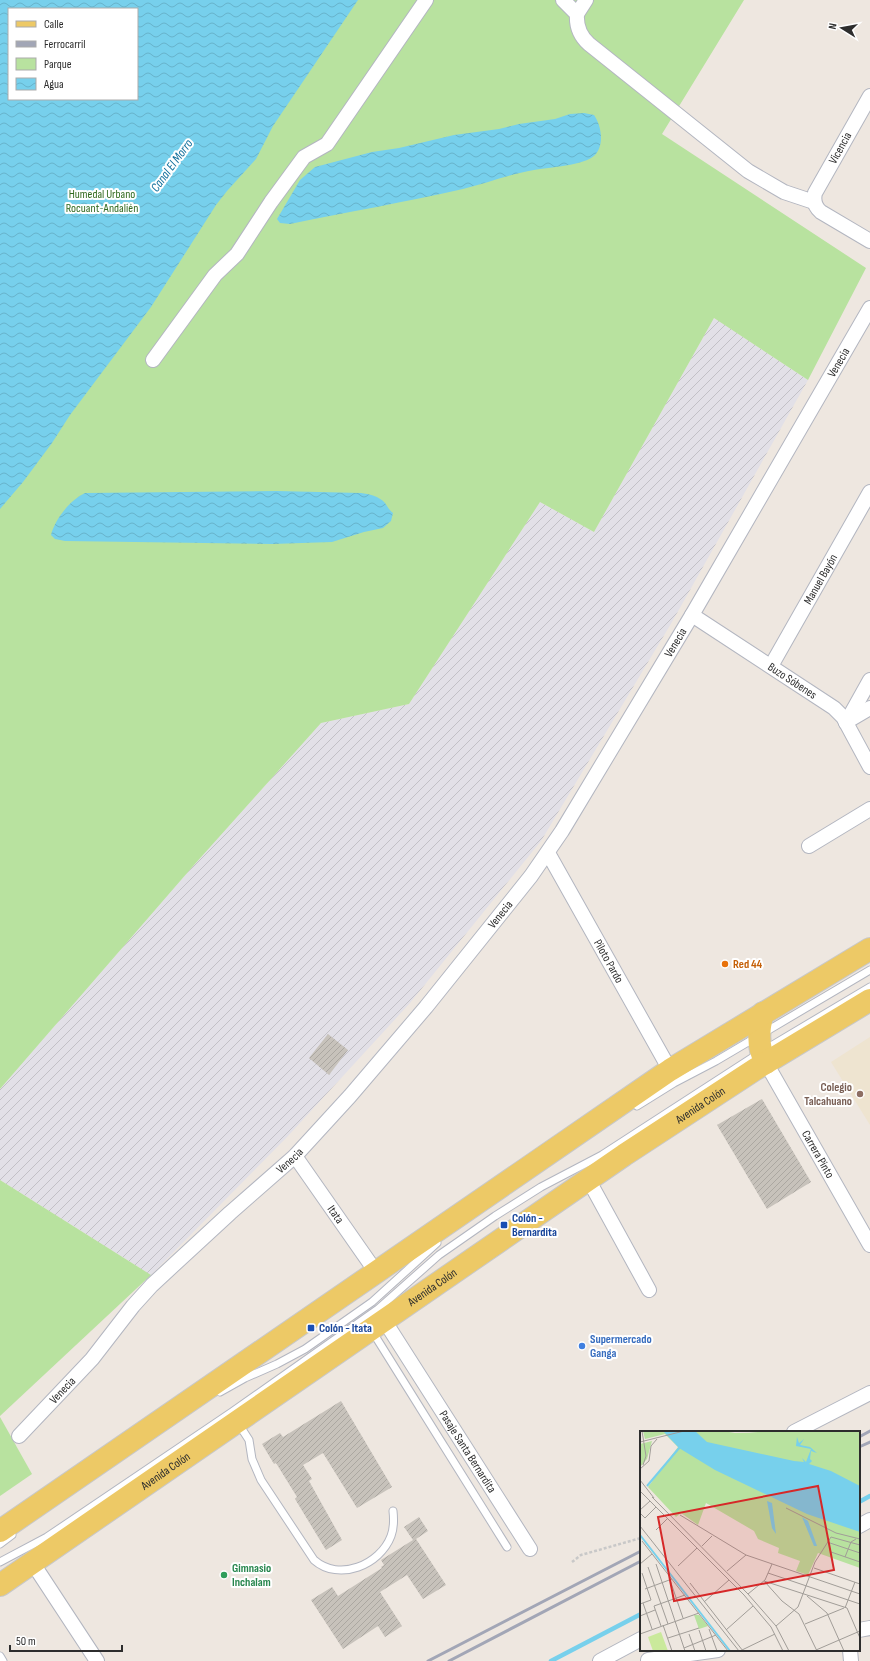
<svg xmlns="http://www.w3.org/2000/svg" width="870" height="1661" font-family="'Sofia Sans Condensed',sans-serif">
<defs>
<pattern id="industrial-furrows" width="10" height="10" patternUnits="userSpaceOnUse"><rect width="10" height="10" fill="#e2e0e7"/><path d="M-1 1l2-2M0 10L10 0M9 11l2-2" fill="none" stroke="#c2c0c6"/></pattern>
<pattern id="water-waves" width="16" height="10" patternUnits="userSpaceOnUse"><rect width="16" height="10" fill="#77d0ec"/><path d="M0 5q4-4 8 0t8 0" fill="none" stroke="#67b3cb"/></pattern>
<pattern id="building-hatch" width="6" height="6" patternUnits="userSpaceOnUse"><rect width="6" height="6" fill="#c7c2bb"/><path d="M-1 1l2-2M0 6l6-6M5 7l2-2" fill="none" stroke="#aba7a1"/></pattern>
</defs>
<rect width="100%" height="100%" fill="#eee7e0"/>
<!-- industrial -->
<polygon fill="url(#industrial-furrows)" points="714,318 808,380 672,622 541,841 410,1003 288,1136 151,1275 0,1180 0,1089 194,865 321,723 409,704 540,502 594,532"/>
<!-- education -->
<polygon fill="#eee4d0" points="870,1037 870,1125 831,1062"/>
<!-- green -->
<g fill="#b8e29f" fill-rule="evenodd">
<path d="M0,0H744L662,134L866,268L808,380L714,318L594,532L540,502L409,704L321,723L194,865L0,1089ZM9,9H137V99H9Z"/>
<polygon points="0,1180 151,1275 0,1416"/>
<polygon points="0,1417 32,1474 0,1496"/>
</g>
<!-- water -->
<g fill="url(#water-waves)" fill-rule="evenodd">
<path d="M0,0H358L273,126L256,159L227,191L216,205L151,307L70,415L52,443L23,482L0,509ZM9,9H137V99H9Z"/>
<path d="M584,113L594,115C601,125 605,144 595,155C584,166 549,167 534,170C510,174 487,183 463,189C406,202 348,212 290,224L280,223L277,219L300,180L315,167L372,152L399,148L454,135L499,129L519,124L555,119L570,114Z"/>
<path d="M277,491L361,493C369,494 379,496 385,503C388,507 389,510 393,513L391,521L383,528L364,532L332,542L272,544L65,541L55,539L51,535C55,519 70,500 85,493Z"/>
</g>
<g fill="none" stroke-linecap="round" stroke-linejoin="round">
<!-- stream -->
<g stroke="#77d0ec" stroke-width="4.5">
<polyline points="859,1502 870,1496"/>
<polyline points="551,1661 641,1614"/>
</g>
</g>
<!-- building -->
<g fill="url(#building-hatch)">
<polygon points="328,1034 348,1050 329,1075 309,1058"/>
<polygon points="762,1099 811,1182 767,1209 717,1125"/>
<polygon points="341,1401 392,1487 357,1508 323,1453 303,1465 312,1479 309,1481 342,1540 326,1550 295,1499 297,1497 276,1463 274,1464 262,1444 280,1433 283,1437"/>
<polygon points="419,1517 428,1531 416,1539 446,1585 423,1599 407,1575 380,1592 402,1626 385,1637 378,1626 343,1649 311,1600 332,1587 338,1596 382,1568 381,1567 384,1565 381,1560 413,1540 404,1527"/>
</g>
<g fill="none" stroke-linecap="round" stroke-linejoin="round">
<defs>
<g id="service">
<polyline points="637,1106 674,1083 716,1061 870,970"/>
<polyline points="372,1331 507,1547"/>
<polyline points="220,1392 245,1378 277,1364 305,1349 372,1302 437,1243"/>
<path d="M238,1423L249,1440L252,1459L261,1480L314,1560C339,1582 380,1565 391,1536C394,1528 394,1520 393,1511"/>
<polyline points="0,1544 12,1535"/>
<polyline points="0,1562 47,1537 232,1412 378,1309 439,1255 495,1216 541,1187 602,1155 761,1052 870,987"/>
<polyline points="0,1656 3,1661"/>
</g>
<g id="minor">
<path d="M563,0L577,14C576,27 580,36 589,44L748,171L784,192L814,202"/>
<polyline points="577,14 586,0"/>
<path d="M870,96L815,193C813,201 815,207 821,212L870,241"/>
<polyline points="153,360 215,275 237,254 271,202 304,157 327,144 426,0"/>
<path id="s1" d="M692,615L834,708L843,717L870,767"/>
<path id="s2" d="M771,666L870,492"/>
<polyline points="846,722 870,708"/>
<polyline points="846,723 870,680"/>
<polyline points="809,846 870,809"/>
<path id="s3" d="M548,853L670,1070"/>
<path id="s4" d="M766,1063L870,1245"/>
<path id="s5" d="M295,1156L376,1272"/>
<polyline points="588,1179 649,1290"/>
<path id="s6" d="M384,1320L530,1549"/>
<polyline points="794,1432 870,1393"/>
<path id="s7" d="M19,1436L92,1359L133,1306L152,1285L230,1213L295,1156L350,1096L426,1007L531,876L562,831L692,615L870,308"/>
<polyline points="859,1526 870,1520"/>
<polyline points="32,1562 97,1661"/>
<polyline points="859,1630 870,1628"/>
<polyline points="850,1650 851,1661"/>
<polyline points="648,1660 718,1650"/>
<polyline points="600,1661 641,1639"/>
</g>
<g id="primary">
<path d="M763,1013C758,1030 757,1047 766,1063"/>
<polyline points="0,1531 670,1070 870,949"/>
<path id="s8" d="M0,1585L624,1155L754,1070L870,1000"/>
</g>
</defs>
<!-- service casing -->
<use href="#service" stroke="#b3b6c0" stroke-width="9"/>
<!-- minor casing -->
<use href="#minor" stroke="#b3b6c0" stroke-width="16"/>
<!-- primary casing -->
<use href="#primary" stroke="#c8c8c8" stroke-width="24"/>
<!-- path -->
<polyline stroke="#c8c8c8" stroke-width="2.5" stroke-dasharray="3 2" stroke-linecap="butt" points="572,1562 581,1555 641,1538"/>
<!-- service -->
<use href="#service" stroke="#fff" stroke-width="7"/>
<!-- minor -->
<use href="#minor" stroke="#fff" stroke-width="14"/>
<!-- primary -->
<use href="#primary" stroke="#edc966" stroke-width="22"/>
<!-- rail -->
<g stroke="#a2a6b6" stroke-width="3">
<polyline points="859,1437 870,1431"/>
<polyline points="859,1447 870,1442"/>
<polyline points="428,1661 641,1551"/>
<polyline points="449,1661 641,1561"/>
</g>
</g>
<!-- markers -->
<circle fill="#e8710a" stroke="#fff" stroke-width="1.5" cx="725" cy="964" r="4"/>
<circle fill="#8d6e63" stroke="#fff" stroke-width="1.5" cx="860" cy="1094" r="4"/>
<g fill="#1a4fb4" stroke="#fff" stroke-width="1.5">
<rect x="500" y="1221" width="8" height="8" rx="2"/>
<rect x="307" y="1324" width="8" height="8" rx="2"/>
</g>
<circle fill="#3f7fe0" stroke="#fff" stroke-width="1.5" cx="582" cy="1346" r="4"/>
<circle fill="#2e9e5b" stroke="#fff" stroke-width="1.5" cx="224" cy="1575" r="4"/>
<g text-anchor="middle" stroke-width="4" stroke-linejoin="round" paint-order="stroke">
<!-- street labels -->
<g font-size="12" fill="#2d2d2d" stroke="#fff">
<text transform="translate(840 148) rotate(-61)" y="4">Vicencia</text>
<text dy="4" stroke="none"><textPath href="#s7" startOffset="1359">Venecia</textPath></text>
<text dy="4" stroke="none"><textPath href="#s2" startOffset="100">Manuel Bayón</textPath></text>
<text dy="4" stroke="none"><textPath href="#s7" startOffset="1035">Venecia</textPath></text>
<text dy="4" stroke="none"><textPath href="#s1" startOffset="120">Buzo Sóbenes</textPath></text>
<text dy="4" stroke="none"><textPath href="#s7" startOffset="711">Venecia</textPath></text>
<text dy="4" stroke="none"><textPath href="#s3" startOffset="124">Piloto Pardo</textPath></text>
<text dy="4" stroke="none"><textPath href="#s8" startOffset="849">Avenida Colón</textPath></text>
<text dy="4" stroke="none"><textPath href="#s4" startOffset="105">Carrera Pinto</textPath></text>
<text dy="4" stroke="none"><textPath href="#s7" startOffset="387">Venecia</textPath></text>
<text dy="4" stroke="none"><textPath href="#s5" startOffset="71">Itata</textPath></text>
<text dy="4" stroke="none"><textPath href="#s8" startOffset="525">Avenida Colón</textPath></text>
<text dy="4" stroke="none"><textPath href="#s7" startOffset="63">Venecia</textPath></text>
<text dy="4" stroke="none"><textPath href="#s6" startOffset="156">Pasaje Santa Bernardita</textPath></text>
<text dy="4" stroke="none"><textPath href="#s8" startOffset="201">Avenida Colón</textPath></text>
</g>
<!-- park labels -->
<g font-size="12" fill="#2f691d" stroke="#fff">
<text x="102" y="198">Humedal Urbano<tspan x="102" dy="14">Rocuant-Andalién</tspan></text>
</g>
<!-- food labels -->
<g font-size="12" font-weight="bold" fill="#c56008" stroke="#fff" text-anchor="start">
<text x="733" y="968">Red 44</text>
</g>
<!-- education labels -->
<g font-size="12" font-weight="bold" fill="#785e54" stroke="#fff" text-anchor="end">
<text x="852" y="1091">Colegio<tspan x="852" dy="14">Talcahuano</tspan></text>
</g>
<!-- transit labels -->
<g font-size="12" font-weight="bold" fill="#164399" stroke="#fff" text-anchor="start">
<text x="512" y="1222">Colón -<tspan x="512" dy="14">Bernardita</tspan></text>
<text x="319" y="1332">Colón - Itata</text>
</g>
<!-- shop labels -->
<g font-size="12" font-weight="bold" fill="#366cbe" stroke="#fff" text-anchor="start">
<text x="590" y="1343">Supermercado<tspan x="590" dy="14">Ganga</tspan></text>
</g>
<!-- leisure labels -->
<g font-size="12" font-weight="bold" fill="#27864d" stroke="#fff" text-anchor="start">
<text x="232" y="1572">Gimnasio<tspan x="232" dy="14">Inchalam</tspan></text>
</g>
<!-- water labels -->
<g font-size="13" font-style="italic" fill="#12709c" stroke="#fff">
<text transform="translate(171 165) rotate(-54)" y="5">Canal El Morro</text>
</g>
</g>
<!-- overview -->
<g transform="translate(640 1431)">
<rect width="220" height="220" fill="#eee7e0"/>
<path d="M3,0H83L101,3L125,0H220V137L178,122L168,144L156,140L160,130L138,122L139,117L118,108L114,100L66,72L58,94L41,82L36,86L8,56L38,16L25,3L5,8ZM12,10L7,28L0,36V13ZM54,184H59L68,195L59,198Z" fill="#b8e29f"/>
<path d="M220,0V77L63,10L57,3L67,11L91,16L93,2Z" fill="#b8e29f"/>
<path d="M21,201L28,220H13L8,206Z" fill="#cae99b"/>
<path d="M23,0H55L67,11L154,30L164,31L162,27L166,31L171,18L156,15L157,6L159,12L164,8L160,14L170,16L177,22L171,20L170,28L172,30L169,33L191,40L220,55V101L167,83L75,39L39,17ZM127,70L132,72L136,103L132,97ZM162,86L168,90L177,115H174Z" fill="#77d0ec"/>
<path fill="none" stroke="#77d0ec" stroke-width="2" d="M7,55L40,16M0,104L90,220"/>
<path fill="none" stroke="#a19d98" stroke-width="1" d="M2,0L6,25L3,34M95,0H112M0,11L44,0M0,38L9,30L11,15L17,8M0,49L14,67M0,60L104,164L131,196L143,220M12,66L108,163L136,195L149,220M146,77L196,102L220,108M0,79L10,70M0,82L5,87L16,76M40,84L106,124L220,163M0,95L99,220M16,99L28,87M2,110L88,220M187,111L220,122M62,115L72,105M191,121L220,131M205,126L211,111L216,108M0,133L12,123M16,133L45,220M38,135L57,117M8,136L28,193M174,137L220,153M87,140L106,124M128,142L220,173M30,149L43,187M124,150L207,177L220,207M125,151L142,170L159,183L177,220M50,152L103,220M5,158L32,148M108,163L125,149L132,133M167,165L187,182L204,220M64,171L89,149M3,172L12,198M0,173L11,169L2,142M205,177L215,151M0,185L15,179M165,193L204,177M23,194L32,220M21,195L14,175L45,164M136,195L158,176L175,131L191,106L220,114M69,198L77,220M59,199L66,220M86,199L113,175M0,203L59,182M49,203L55,220M28,207L59,197M44,217L76,204M102,219L135,203M176,219L220,200"/>
<path fill="#d62828" fill-opacity="0.15" stroke="#d62828" stroke-width="2" d="M178,55L194,139L34,170L18,86Z"/>
<rect width="220" height="220" fill="none" stroke="#2d2d2d" stroke-width="2"/>
</g>
<!-- legend -->
<rect x="8" y="8" width="130" height="92" fill="#ffffff" stroke="#ababab"/>
<rect x="16" y="21" width="20" height="6" fill="#edc966" stroke="#ababab"/>
<text x="44" y="28" font-size="12" fill="#2d2d2d">Calle</text>
<rect x="16" y="41" width="20" height="6" fill="#a2a6b6" stroke="#ababab"/>
<text x="44" y="48" font-size="12" fill="#2d2d2d">Ferrocarril</text>
<rect x="16" y="58" width="20" height="12" fill="#b8e29f" stroke="#ababab"/>
<text x="44" y="68" font-size="12" fill="#2d2d2d">Parque</text>
<rect x="16" y="78" width="20" height="12" fill="url(#water-waves)" stroke="#ababab"/>
<text x="44" y="88" font-size="12" fill="#2d2d2d">Agua</text>
<!-- north arrow -->
<g transform="translate(842 28) rotate(281)" stroke="#ffffff" stroke-width="3" paint-order="stroke">
<path d="M0-3L7 15L0 10L-7 15Z" fill="#2d2d2d"/>
<text y="-6" font-size="11" font-weight="bold" text-anchor="middle" fill="#2d2d2d">N</text>
</g>
<!-- scale -->
<path d="M10 1645v6h112v-6" fill="none" stroke="#2d2d2d" stroke-width="2"/>
<text x="16" y="1645" font-size="12" fill="#2d2d2d" stroke="#ffffff" stroke-width="3" paint-order="stroke">50 m</text>
</svg>
